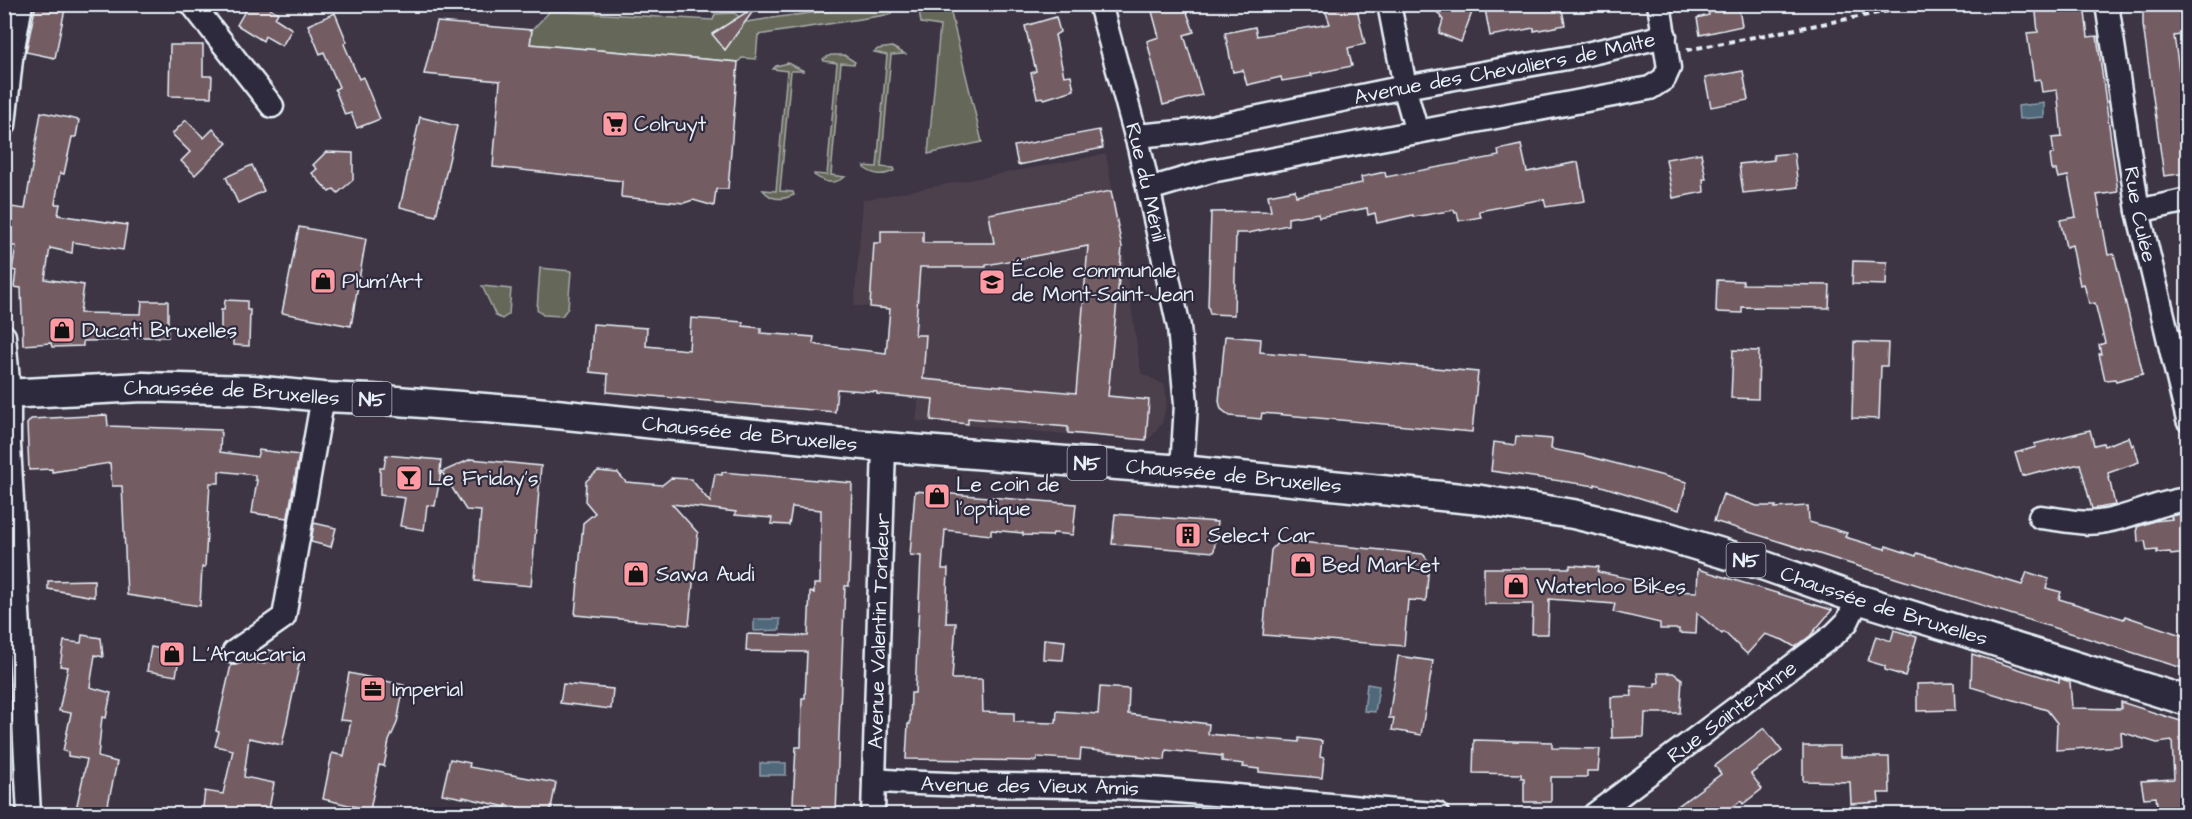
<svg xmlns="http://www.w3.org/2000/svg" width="2192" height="819" font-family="'Architects Daughter',sans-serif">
<rect width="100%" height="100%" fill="#3d3444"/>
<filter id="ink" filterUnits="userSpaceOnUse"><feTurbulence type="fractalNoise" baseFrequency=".0167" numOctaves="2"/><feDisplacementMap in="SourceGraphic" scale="12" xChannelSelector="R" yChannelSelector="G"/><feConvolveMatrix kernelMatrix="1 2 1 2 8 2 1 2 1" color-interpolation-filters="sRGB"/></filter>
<g filter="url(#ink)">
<!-- built -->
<polygon fill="#4d404d" points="1106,154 1122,243 1141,373 1165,385 1167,403 1162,423 1152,436 1145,441 916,421 922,370 890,308 854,306 863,200"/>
<!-- green -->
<g fill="#656759" stroke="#a6aca8" stroke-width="1.5">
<path d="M884,5H892V14L758,35L756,59L742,58L738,62L530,44L532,30L550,11L713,20L715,14L734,13L747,22C792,14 838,11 884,5Z"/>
<polygon points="911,5 949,5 982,142 928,154 940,26 921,23 919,10 912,11"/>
<path d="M892,47L905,54L891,55L881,167L894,168L895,170C883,177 874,175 864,168V166L877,167L887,55L874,52L878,49Z"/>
<path d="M831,55H844L855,62L854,64L841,63L831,175L845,177C833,185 825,183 814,175V174L827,175L837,63L824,61L823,59Z"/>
<path d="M788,63L804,71H791L780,191L793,192L794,195C782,200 772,201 763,190L776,191L787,71L773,69L776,66Z"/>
<polygon points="540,268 571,271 568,308 562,316 543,315 537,309"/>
<polygon points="482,286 511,289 509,314 502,319 496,316"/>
</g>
<!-- water -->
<g fill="#50687a" stroke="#8d9fac" stroke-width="1.5">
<polygon points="2044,103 2044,117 2019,119 2018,106"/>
<polygon points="754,619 780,619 780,630 754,631"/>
<polygon points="1367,684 1379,686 1375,712 1364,711"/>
<rect x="760" y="763" width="26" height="12"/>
</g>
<!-- building -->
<g fill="#735c62" stroke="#e8f1f8" stroke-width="1.5" fill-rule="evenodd">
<polygon points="36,4 66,4 55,58 26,52"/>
<polygon points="249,4 263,4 278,13 275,18 292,29 282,46 265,36 263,41 237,25"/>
<polygon points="1150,4 1184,4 1194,32 1184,35 1202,95 1163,105 1147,41 1159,37"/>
<polygon points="1323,4 1356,4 1365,44 1348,48 1352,66 1311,74 1312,76 1282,81 1281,77 1247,85 1243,70 1233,72 1225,33 1255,27 1257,36 1330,24"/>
<polygon points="1431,4 1466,4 1472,12 1461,42 1439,33 1443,20"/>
<polygon points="1507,4 1561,4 1565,25 1534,31 1534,28 1490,36 1485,9"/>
<polygon points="1707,4 1738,4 1742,26 1700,35 1697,18 1709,15"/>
<polygon points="2038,4 2084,4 2088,37 2097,36 2118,192 2097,195 2108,255 2114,254 2143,374 2116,381 2115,379 2105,380 2099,354 2101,354 2099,345 2105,343 2095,303 2089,304 2084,284 2080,285 2072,245 2066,247 2060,220 2076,217 2068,176 2058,178 2056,170 2052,170 2050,155 2054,154 2052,138 2062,137 2057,90 2042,92 2040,79 2034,80 2027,33 2038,32 2036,13"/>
<polygon points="756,6 756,7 725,50 712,34"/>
<polygon points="2187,6 2187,34 2174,36 2179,70 2187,69 2187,173 2164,176 2143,25 2143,12"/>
<polygon points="335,13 347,42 344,44 359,79 363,77 380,119 357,128 351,113 345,115 335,89 339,87 324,52 320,54 308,25"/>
<polygon points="1056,17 1060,32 1055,35 1064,76 1071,75 1074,90 1044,99 1043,97 1037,98 1031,73 1036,71 1025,26"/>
<polygon points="437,22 532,30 530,44 738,62 728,189 716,189 714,206 693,200 684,203 621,197 622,181 493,167 500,81 424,74"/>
<polygon points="170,45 203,45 203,76 212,76 211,97 169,96"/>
<polygon points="1743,71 1748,100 1711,107 1705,78"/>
<polygon points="41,112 79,120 76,137 72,137 64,174 60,173 55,204 60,204 58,215 127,225 123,250 73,242 72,253 50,248 45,279 84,285 80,313 141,314 142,301 168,301 168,337 128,337 128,340 83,341 83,346 52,347 51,343 23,345 21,288 14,287 16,271 12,270 16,246 9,246 11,207 25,209"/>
<polygon points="420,117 457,126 436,216 400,207"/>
<polygon points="186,120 204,138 213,129 227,143 195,175 181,161 190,152 172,134"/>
<polygon points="1099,130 1103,148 1018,165 1014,146"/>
<polygon points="1521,145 1527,172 1578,162 1585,201 1546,207 1544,199 1479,211 1481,217 1459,221 1457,212 1455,213 1454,210 1413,217 1413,215 1377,223 1375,213 1368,215 1367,208 1319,217 1318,213 1288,218 1288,225 1248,233 1236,233 1234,315 1210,314 1208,306 1211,212 1271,211 1268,195 1295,190 1296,196 1362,183 1361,177 1385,172 1386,177 1499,156 1498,150"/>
<polygon points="326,152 353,153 353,180 338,193 334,189 329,192 312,173 317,169 313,165"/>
<polygon points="1701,153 1706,179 1703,179 1704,192 1673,198 1666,159"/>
<polygon points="1794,153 1798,187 1743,193 1739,164 1774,160 1773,155"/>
<polygon points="252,165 264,191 238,203 226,177"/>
<path d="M1111,191L1122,247L1108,396L1149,400L1146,440L1068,433V427L968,418V424L931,420L933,399L877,394V392L837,389L835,412L607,392L608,374L590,372L593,324L647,328L646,346L689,350L691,318L743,322V326L761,328V333L814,337L813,343L818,345L886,353L890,309L870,307L874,243H881V231H923V243H994L989,214ZM1088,246L1076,393L923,379L926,335H915L920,267H986V265Z"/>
<polygon points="299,227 366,239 351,326 282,313"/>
<polygon points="1853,261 1887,262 1886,285 1852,284"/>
<polygon points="1717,280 1743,281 1743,284 1830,285 1829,308 1742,307 1742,313 1716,312"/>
<polygon points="225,300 247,301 247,310 250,310 249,346 233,345 233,339 221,339 221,310 224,310"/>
<polygon points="1225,336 1261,339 1260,352 1478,372 1472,432 1262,413 1261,419 1230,416 1221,409 1219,401"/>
<polygon points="1854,342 1888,343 1887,366 1881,366 1879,419 1852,418"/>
<polygon points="1733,350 1759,351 1758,399 1731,398"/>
<polygon points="107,415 108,426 221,430 220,452 257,457 259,450 299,455 286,528 287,518 252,513 257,480 255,480 255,475 219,471 219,483 210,483 205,567 202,567 200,606 127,595 122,486 112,486 110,463 52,472 52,469 29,470 27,424 31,419"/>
<polygon points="2090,430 2094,445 2103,443 2104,446 2129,437 2132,446 2134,444 2139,462 2108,473 2115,505 2092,509 2080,464 2042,473 2041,471 2022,476 2015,453 2036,447 2034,444"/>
<polygon points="1516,436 1552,439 1551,449 1583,455 1687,482 1679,510 1595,484 1595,486 1491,471 1494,442 1515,445"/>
<polygon points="386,455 441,460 440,473 441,472 435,506 427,505 424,530 400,526 405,498 380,495 380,468 384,468"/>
<polygon points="471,459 541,466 531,586 475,581 481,511 466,510 442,472"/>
<polygon points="598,471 618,473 626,482 662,485 671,478 691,479 710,502 715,474 722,475 722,472 852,483 849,586 845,586 843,632 836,814 806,814 806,803 793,803 796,747 801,747 802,698 805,698 807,652 746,651 747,634 808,636 810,592 814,593 814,584 820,584 821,510 792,507 789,525 771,524 772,518 735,515 736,512 672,504 698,533 689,625 575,615 583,523 595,513 585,501 586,481"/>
<polygon points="915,491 1076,504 1073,535 1053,533 1052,536 1023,535 1023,533 991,530 991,535 945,530 942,569 948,569 946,623 956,623 952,679 982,679 983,712 1014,713 1014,722 1056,723 1057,711 1098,714 1100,687 1129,689 1128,714 1209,724 1208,734 1299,742 1299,738 1322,741 1320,757 1324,758 1322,778 1259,772 1259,769 1243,767 1244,764 1222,761 1222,756 1166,750 1165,760 1138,757 1138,755 1081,749 1080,760 1037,757 1037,761 906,759 908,724 910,724 911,693 915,693 921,556 910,555"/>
<polygon points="1723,494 1757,506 1776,506 1775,508 1808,506 1809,522 1847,533 1845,537 1885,549 1886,546 1916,556 1917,553 2022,585 2027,572 2049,579 2046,588 2061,592 2059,599 2124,619 2125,616 2187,637 2187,650 2182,668 1714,521"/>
<polygon points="2187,513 2187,553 2171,555 2170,552 2157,553 2157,550 2147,551 2145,541 2138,542 2137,527 2154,521 2172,519 2171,516"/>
<polygon points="1115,514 1217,522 1214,552 1112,544"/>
<polygon points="314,523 336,528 331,547 311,542"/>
<polygon points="1280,540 1423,554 1429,562 1426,601 1408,600 1404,646 1263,635 1271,550"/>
<polygon points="1570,565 1599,567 1598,572 1646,582 1644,590 1697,592 1698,569 1832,610 1810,636 1795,647 1783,640 1765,634 1747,654 1724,632 1722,634 1697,613 1696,634 1679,633 1679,629 1660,629 1660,623 1613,612 1615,604 1549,599 1548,634 1532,634 1533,604 1484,604 1484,568 1570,568"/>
<polygon points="94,580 94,597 48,589 48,581"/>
<polygon points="1894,630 1917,637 1905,676 1885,670 1885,666 1868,661 1876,636 1891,641"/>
<polygon points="82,635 101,638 103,657 95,655 90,687 111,693 106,718 102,717 98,757 117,762 106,814 75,814 87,759 68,756 68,752 63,751 71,713 59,711 68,667 60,666 64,641 81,643"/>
<polygon points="1044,639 1065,641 1063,660 1043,659"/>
<polygon points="151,647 180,652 176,676 147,671"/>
<polygon points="268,650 301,656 282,745 249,738 244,777 274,783 268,814 202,814 205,791 223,794 233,750 215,746 219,732 216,731 231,665 236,665 245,661 265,664"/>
<polygon points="1972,654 2059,682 2059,678 2070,682 2072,708 2121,709 2121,702 2187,723 2187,808 2158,812 2156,797 2144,798 2141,781 2174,779 2172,741 2157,743 2121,732 2122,746 2056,750 2057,723 2047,710 1971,687"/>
<polygon points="1398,656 1433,661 1421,735 1392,730 1394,718 1389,718"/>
<polygon points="349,673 404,685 397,723 389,741 384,766 379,765 370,810 323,799 332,753 344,756 351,721 340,720"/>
<polygon points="1658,673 1673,673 1682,679 1680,713 1645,713 1644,737 1612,738 1611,697 1632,696 1631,686 1655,687 1655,683 1659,683"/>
<polygon points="1954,683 1955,710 1917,711 1917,684"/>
<polygon points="563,684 613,689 611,709 560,703"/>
<polygon points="1764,728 1782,751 1751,774 1762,789 1743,804 1741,801 1723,814 1667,814 1721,774 1715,766"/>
<polygon points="1474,740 1552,742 1552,748 1600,749 1598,771 1587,771 1587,777 1551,777 1551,802 1524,802 1524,778 1521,778 1521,774 1473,773"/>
<polygon points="1803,746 1840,746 1840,757 1889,757 1890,793 1878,793 1879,802 1851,804 1850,782 1803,781"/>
<polygon points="450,759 470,763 469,767 556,783 550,813 506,805 506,807 463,797 463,798 442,794"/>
</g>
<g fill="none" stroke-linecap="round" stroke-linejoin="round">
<defs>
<g id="minor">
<polyline points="192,4 272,106"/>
<path id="s1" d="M1100,4L1139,147L1179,327L1186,404L1182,470"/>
<polyline points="1389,4 1407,97 1417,132"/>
<path id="s2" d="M2107,4L2138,211L2188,420"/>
<polyline points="4,125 11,59 21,4"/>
<path id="s3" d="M1136,136L1192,131L1405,87L1578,56L1665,36"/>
<polyline points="1149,189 1211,171 1650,88 1664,79 1669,68 1659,4"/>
<polyline points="2138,211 2188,200"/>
<polyline points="4,336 9,393 9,445 29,814"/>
<path d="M2040,517C2061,519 2085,526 2106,521C2134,516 2159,502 2188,499"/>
<polyline points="234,652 284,617 323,397"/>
<path id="s4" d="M874,780C960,788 1047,783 1133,788C1235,794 1336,807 1437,814"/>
<path id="s5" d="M873,814L884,447"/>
<path id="s6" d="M1595,814L1835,634L1847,622L1858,599"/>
</g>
<g id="major">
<path id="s7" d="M4,394L143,387L253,390L323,397L372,399L536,412L884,447L1182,470L1481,500L1573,514L1665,536L1765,566L1858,599L2188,701"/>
</g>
</defs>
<!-- minor casing -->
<use href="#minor" stroke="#e8f1f8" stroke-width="27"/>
<!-- major casing -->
<use href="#major" stroke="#e8f1f8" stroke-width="33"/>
<!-- path -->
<polyline stroke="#e8f1f8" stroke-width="4" stroke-dasharray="6 4.5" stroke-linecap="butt" points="1687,50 1925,4"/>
<!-- minor -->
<use href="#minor" stroke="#2f2a3d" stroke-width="22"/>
<!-- major -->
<use href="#major" stroke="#2f2a3d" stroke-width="28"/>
</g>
</g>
<!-- icons -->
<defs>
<symbol id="supermarket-square" viewBox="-11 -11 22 22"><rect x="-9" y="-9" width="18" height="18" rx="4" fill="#ff9aa2" stroke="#2f2a3d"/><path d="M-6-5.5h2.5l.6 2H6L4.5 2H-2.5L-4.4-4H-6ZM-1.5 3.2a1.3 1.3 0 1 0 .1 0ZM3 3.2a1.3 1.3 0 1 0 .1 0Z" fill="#111"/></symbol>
<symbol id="shop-square" viewBox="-11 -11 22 22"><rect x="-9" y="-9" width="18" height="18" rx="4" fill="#ff9aa2" stroke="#2f2a3d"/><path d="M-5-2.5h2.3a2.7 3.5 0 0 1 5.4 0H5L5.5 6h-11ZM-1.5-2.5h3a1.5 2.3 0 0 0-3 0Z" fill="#111"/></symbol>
<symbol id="school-square" viewBox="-11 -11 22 22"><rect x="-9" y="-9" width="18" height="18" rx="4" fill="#ff9aa2" stroke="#2f2a3d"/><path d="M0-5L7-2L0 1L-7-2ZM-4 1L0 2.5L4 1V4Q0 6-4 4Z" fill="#111"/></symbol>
<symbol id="bar-square" viewBox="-11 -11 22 22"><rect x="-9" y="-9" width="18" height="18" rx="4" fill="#ff9aa2" stroke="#2f2a3d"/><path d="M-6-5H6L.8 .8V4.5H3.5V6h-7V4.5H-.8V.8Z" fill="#111"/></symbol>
<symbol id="building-square" viewBox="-11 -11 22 22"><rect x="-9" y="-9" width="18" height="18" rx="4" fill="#ff9aa2" stroke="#2f2a3d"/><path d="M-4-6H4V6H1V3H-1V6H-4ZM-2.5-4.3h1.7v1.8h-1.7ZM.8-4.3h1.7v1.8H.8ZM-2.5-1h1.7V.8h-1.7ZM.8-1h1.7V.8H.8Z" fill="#111"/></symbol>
<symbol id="office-square" viewBox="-11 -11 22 22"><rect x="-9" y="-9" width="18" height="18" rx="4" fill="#ff9aa2" stroke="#2f2a3d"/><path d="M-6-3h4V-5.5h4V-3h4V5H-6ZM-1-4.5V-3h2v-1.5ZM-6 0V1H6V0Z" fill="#111"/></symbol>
</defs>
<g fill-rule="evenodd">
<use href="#supermarket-square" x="600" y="109" width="30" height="30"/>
<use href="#shop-square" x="308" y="266" width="30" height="30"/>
<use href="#school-square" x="977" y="267" width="30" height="30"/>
<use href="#shop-square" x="47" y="315" width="30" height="30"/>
<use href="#bar-square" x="394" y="463" width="30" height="30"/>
<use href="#shop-square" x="922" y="481" width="30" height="30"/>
<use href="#building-square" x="1173" y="520" width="30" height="30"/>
<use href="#shop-square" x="1288" y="550" width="30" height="30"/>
<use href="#shop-square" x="621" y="559" width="30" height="30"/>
<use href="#shop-square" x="1501" y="571" width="30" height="30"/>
<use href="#shop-square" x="157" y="639" width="30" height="30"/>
<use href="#office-square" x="358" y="674" width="30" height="30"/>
</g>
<g text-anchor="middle" stroke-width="4.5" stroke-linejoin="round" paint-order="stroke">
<!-- shield labels -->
<g fill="#2f2a3d" stroke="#b0b5c0" stroke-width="1.5">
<rect x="352.5" y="382" width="39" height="34" rx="4.5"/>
<rect x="1067.5" y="446" width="39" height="34" rx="4.5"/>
<rect x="1726.5" y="543" width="39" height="34" rx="4.5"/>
</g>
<g font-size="20" font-weight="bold" fill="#e8f1f8">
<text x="372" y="406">N5</text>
<text x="1087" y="470">N5</text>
<text x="1746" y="567">N5</text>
</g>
<!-- street labels -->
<g font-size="21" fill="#e8f1f8" stroke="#2f2a3d">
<text dy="7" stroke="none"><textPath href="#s3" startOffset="375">Avenue des Chevaliers de Malte</textPath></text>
<text dy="7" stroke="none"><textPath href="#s1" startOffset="184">Rue du Ménil</textPath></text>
<text dy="7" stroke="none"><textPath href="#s2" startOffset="213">Rue Culée</textPath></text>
<text dy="7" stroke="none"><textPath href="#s7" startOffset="228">Chaussée de Bruxelles</textPath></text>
<text dy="7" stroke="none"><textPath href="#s7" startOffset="748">Chaussée de Bruxelles</textPath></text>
<text dy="7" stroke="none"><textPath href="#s7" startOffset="1234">Chaussée de Bruxelles</textPath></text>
<text dy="7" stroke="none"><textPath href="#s7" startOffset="1900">Chaussée de Bruxelles</textPath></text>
<text dy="7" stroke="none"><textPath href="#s5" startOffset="183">Avenue Valentin Tondeur</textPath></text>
<text dy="7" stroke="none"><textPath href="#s6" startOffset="171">Rue Sainte-Anne</textPath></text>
<text dy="7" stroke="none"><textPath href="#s4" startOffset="156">Avenue des Vieux Amis</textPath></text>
</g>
<!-- poi labels -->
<g font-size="21" fill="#e8f1f8" stroke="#2f2a3d" text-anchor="start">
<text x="634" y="131">Colruyt</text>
<text x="1012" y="277">École communale<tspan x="1012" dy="24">de Mont-Saint-Jean</tspan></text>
<text x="342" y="288">Plum'Art</text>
<text x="82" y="337">Ducati Bruxelles</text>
<text x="428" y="485">Le Friday's</text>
<text x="956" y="491">Le coin de<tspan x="956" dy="24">l'optique</tspan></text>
<text x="1208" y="542">Select Car</text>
<text x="1322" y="572">Bed Market</text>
<text x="656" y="581">Sawa Audi</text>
<text x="1536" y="593">Waterloo Bikes</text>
<text x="192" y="661">L'Araucaria</text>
<text x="392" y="696">Imperial</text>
</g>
</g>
<!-- margin -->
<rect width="2192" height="819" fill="none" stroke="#2f2a3d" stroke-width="24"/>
<rect x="12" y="12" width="2168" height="795" fill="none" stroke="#e8f1f8" stroke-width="2" filter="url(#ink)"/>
</svg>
